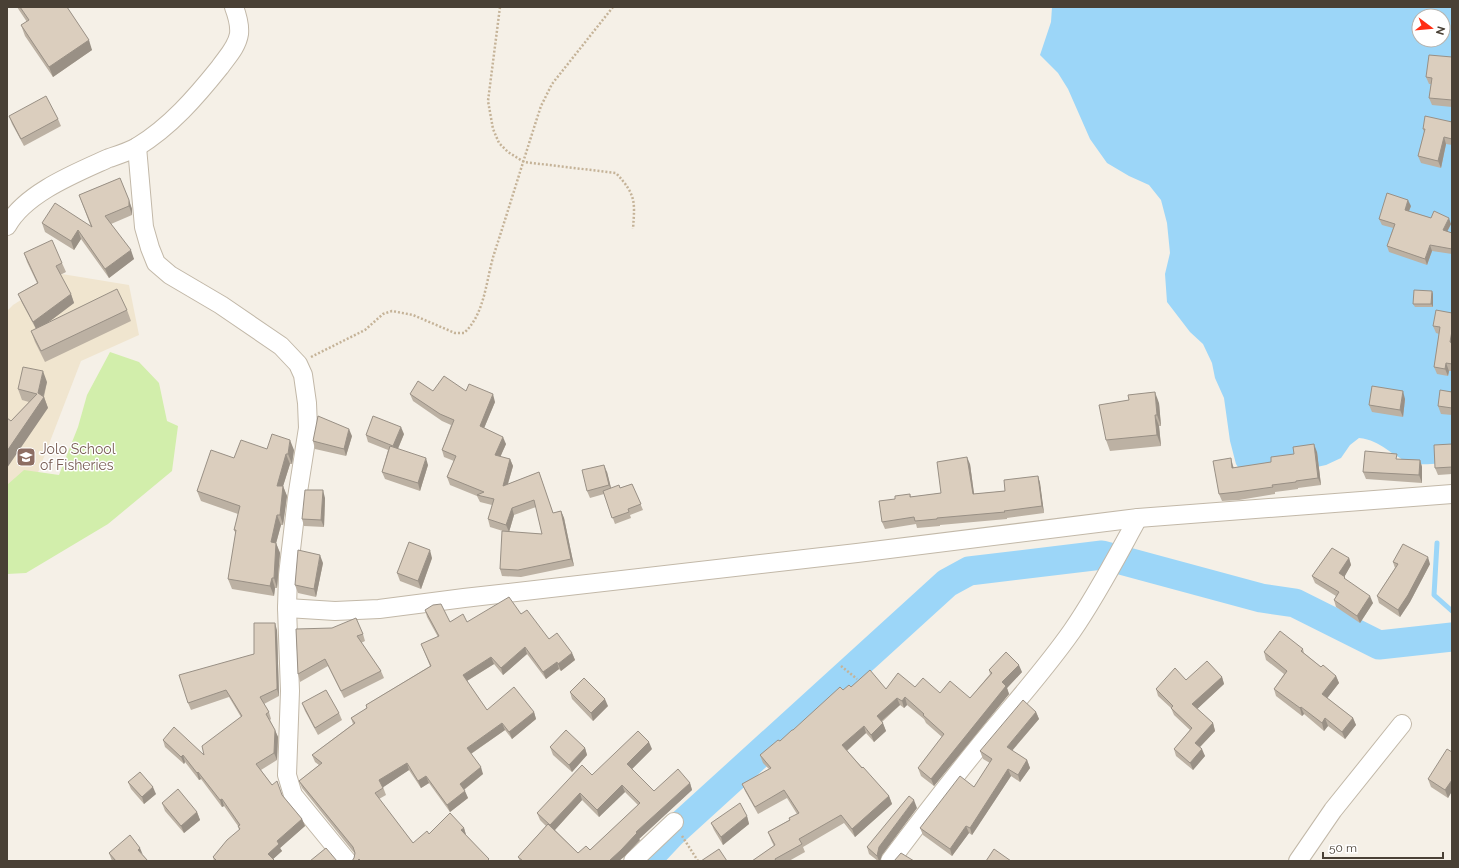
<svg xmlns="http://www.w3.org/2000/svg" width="1459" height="868" font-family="Raleway,sans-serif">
<rect width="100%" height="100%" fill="#f5f0e7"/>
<!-- education -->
<polygon fill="#f0e5cf" points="62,274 129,285 139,335 81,361 7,553 7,311 13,305"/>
<!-- green -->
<polygon fill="#d2eeab" points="110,352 139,362 159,383 167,421 178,426 172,471 108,524 26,573 7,574 7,485 24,470 59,475 78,427 87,395"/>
<!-- water -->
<path fill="#9cd6f8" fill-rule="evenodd" d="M1052,7H1451L1452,462C1441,463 1422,466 1412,463C1391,457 1382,440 1359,438L1350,445L1341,458L1326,465L1303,470L1243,475L1236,464L1230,441L1224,398L1215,378L1212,363L1203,344L1190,332L1167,302L1165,274L1170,253L1167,223L1161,200L1149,185L1129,176L1107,163L1090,139L1068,89L1058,73L1040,55L1051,22ZM1419,16H1443V40H1419Z"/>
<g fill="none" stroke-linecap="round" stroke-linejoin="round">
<!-- stream -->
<polyline stroke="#9cd6f8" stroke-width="5" points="1437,543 1434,595 1452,611"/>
<!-- river -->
<polyline stroke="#9cd6f8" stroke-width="29" points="655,851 671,834 947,583 969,571 1102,555 1261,598 1295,603 1379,645 1452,637"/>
<defs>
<g id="minor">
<polyline points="137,147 144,227 150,248 156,263 170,275 221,305 281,346 298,364 303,375 307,403 308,428 297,498 288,575 287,608 290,691 287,775 293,795 347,861"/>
<path d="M7,226C25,193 76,173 109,158C118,155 128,152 137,147C170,127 196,97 220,67C227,57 237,47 239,34C240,25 237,15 234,7"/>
<polyline points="287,608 335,611 379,609 464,598 857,553 1138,518 1452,494"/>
<polyline points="633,861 674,822"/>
<path d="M890,861C920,821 950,782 981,744C1012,706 1044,671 1072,631C1097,595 1117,556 1138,518"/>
<polyline points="1298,861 1333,810 1402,724"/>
</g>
</defs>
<!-- minor casing -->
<use href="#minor" stroke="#c2b8a8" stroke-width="20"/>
<!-- path -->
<g stroke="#c5b398" stroke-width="2.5" stroke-dasharray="2 2" stroke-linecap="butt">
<path d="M500,7L488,101L493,129L499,143L508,152L524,162L616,173C636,195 635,201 633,229"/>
<path d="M311,357L365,330L383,314L392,311L413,315L455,333H464C485,314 486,280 494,254C510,205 525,155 541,106L552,84L613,7"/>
<polyline points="841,666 857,679"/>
<polyline points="682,836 698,861"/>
</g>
<!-- minor -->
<use href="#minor" stroke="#fff" stroke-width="18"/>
</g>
<!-- wall -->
<g fill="#bcb1a3" fill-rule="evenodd">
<polygon points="17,7 67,7 92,50 53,77 25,36 21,25 27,22"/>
<polygon points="1452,57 1452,107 1432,105 1429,98 1431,84 1429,84 1426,77"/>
<polygon points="9,116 58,119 61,126 24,146 12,124"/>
<polygon points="1452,122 1452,145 1446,144 1441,168 1421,163 1418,156 1424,132 1423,129"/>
<polygon points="120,178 132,209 132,215 111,224 134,259 109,278 81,239 74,250 45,232 42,223 91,227 79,195"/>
<polygon points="1411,206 1409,211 1451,224 1447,231 1452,233 1452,254 1432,251 1427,265 1389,252 1387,246 1393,228 1382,225 1379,219"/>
<polygon points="24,253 62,263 66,272 60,275 71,294 74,303 47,323 127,310 131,321 45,362 35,342 31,331 36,329 22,303 18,294 37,283 27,262"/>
<polygon points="1432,291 1433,294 1433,307 1415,307 1413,304"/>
<polygon points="1452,313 1452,371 1449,371 1448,376 1437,374 1434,367 1439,334 1436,333 1433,326"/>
<polygon points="47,382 44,397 48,408 11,421 29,402 22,400 18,389"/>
<path d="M433,391H466L495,402L484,428L506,444L500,457L510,459L513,466L508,484L539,472L553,513L561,511L564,518L574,566L521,577L502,576L500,569L506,532L490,527L488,519L492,505L480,502L477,496L450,485L447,477L454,461L444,457L442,450L451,425L442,421L413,401L410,394ZM536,507L542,534L509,532L514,515Z"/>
<polygon points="1452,392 1452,415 1441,414 1438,406"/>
<polygon points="1405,399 1403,417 1372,412 1369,405"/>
<polygon points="1159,403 1161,426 1159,426 1161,446 1110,451 1106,440"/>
<polygon points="404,434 398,449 428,465 420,491 385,479 382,472 388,450 368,442 366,435"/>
<polygon points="352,436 346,456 315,449 313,441"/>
<polygon points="1452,444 1452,474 1438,475 1435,468"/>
<polygon points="294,450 292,464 290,464 283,486 287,496 283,525 281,525 276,543 280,553 277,588 275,588 274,596 232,589 228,579 236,534 234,530 238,514 201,501 197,491 234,458"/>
<polygon points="1317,452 1321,485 1298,488 1298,489 1275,492 1275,494 1239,500 1222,501 1219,494 1233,466 1234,468 1271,462"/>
<polygon points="1398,459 1420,460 1422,467 1422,483 1366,479 1363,472"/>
<polygon points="970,464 974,494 1005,491 1038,476 1040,483 1044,513 1007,518 1007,519 940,525 940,526 917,528 916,524 885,529 882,522 910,494 911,497 941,493"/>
<polygon points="607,472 611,488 620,488 632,484 643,510 630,515 631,518 615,524 604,494 590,498 587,491"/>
<polygon points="325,498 324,527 304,526 302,519"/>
<polygon points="432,558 421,589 400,581 397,573"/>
<polygon points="1349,558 1351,565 1344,577 1346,580 1373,603 1360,623 1336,607 1334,600 1336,596 1315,583 1312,576"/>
<polygon points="1393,562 1430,564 1410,602 1400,617 1379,603 1377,596 1395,568"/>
<polygon points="323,563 316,597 298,593 295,585"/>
<polygon points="425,610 450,622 467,622 521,614 549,639 572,653 575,660 561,671 559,669 546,679 527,654 503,675 494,664 467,681 487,710 534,712 536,719 512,739 505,730 471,754 483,774 464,790 468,798 450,812 429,783 421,788 409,770 383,787 386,795 379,799 413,843 429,834 464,828 466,835 490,861 352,861 354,858 355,854 302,788 299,781 319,765 315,762 312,755 353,724 351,718 367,708 366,705 430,666 421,644 438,637 427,617"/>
<polygon points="296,629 363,634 365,641 361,643 381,671 384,678 344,698 328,666 300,682 298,674"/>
<polygon points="277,630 279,696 264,704 269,712 271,719 270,720 278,737 277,760 261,770 272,785 282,795 302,819 305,826 280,848 282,851 273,859 214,861 213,857 239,830 238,826 224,806 222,807 201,779 199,780 185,762 184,764 165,747 163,740 204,755 241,717 229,697 191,710 188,703 254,654"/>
<polygon points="1303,649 1304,653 1321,667 1336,676 1339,683 1327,698 1353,718 1356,725 1345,739 1328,726 1324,731 1304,714 1302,716 1276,696 1274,689 1284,674 1266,660 1264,652"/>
<polygon points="989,670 1022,672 1007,688 1009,694 934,786 921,776 918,768 942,737 926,723 924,719 907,705 904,708 900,705 882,722 886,731 874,742 866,733 847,751 889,796 892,804 855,837 844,823 803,847 805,852 789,861 752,861 774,846 771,840 768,832 789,820 797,814 787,798 758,814 745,791 742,784 769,769 763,763 760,755 780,741 843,690 851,687 886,689 915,687 940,693 970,698 990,674"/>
<polygon points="1222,677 1224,684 1197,709 1213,723 1215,731 1200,747 1205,756 1193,770 1176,756 1174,749 1190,730 1174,715 1171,708 1158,696 1156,689"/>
<polygon points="570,692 608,706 593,721 572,699"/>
<polygon points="302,703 339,713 342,720 318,735 305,711"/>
<polygon points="1036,712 1039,719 1012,751 1027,760 1030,768 1020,782 1011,776 972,835 969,833 952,856 923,835 920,828 974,787 990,763 983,759 980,751"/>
<polygon points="550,747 585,748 587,755 572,772 553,755"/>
<path d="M652,749L632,769L654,791L690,783L692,790L639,839L640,840L619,861H520L518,857L546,826L540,820L537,813L592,775ZM625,792L638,805L590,850L578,853L555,830L582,800L599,817Z"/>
<polygon points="1452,752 1452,791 1448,798 1431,787 1428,779"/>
<polygon points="128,782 156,794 144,804 131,789"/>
<polygon points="162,803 197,812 200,820 184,833 165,811"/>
<polygon points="917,808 882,855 880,861 878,861 869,854 867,847"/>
<polygon points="747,816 749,824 723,845 714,830 711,823"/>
<polygon points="109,853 143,855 148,861 112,861"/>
</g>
<!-- shaded-wall -->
<g fill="#999085">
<polygon points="89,40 92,50 53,77 49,67"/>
<polygon points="1444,137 1446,144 1441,168 1438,161"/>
<polygon points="129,200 132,209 132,215 129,206"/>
<polygon points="1408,200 1411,206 1407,216 1405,210"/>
<polygon points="1449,218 1451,224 1445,236 1443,230"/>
<polygon points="78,230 81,239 74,250 71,241"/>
<polygon points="1430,245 1432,251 1427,265 1425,259"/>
<polygon points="131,250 134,259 109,278 105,269"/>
<polygon points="1432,291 1433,294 1433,307 1431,304"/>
<polygon points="71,294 74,303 37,331 33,322"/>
<polygon points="1452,331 1452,348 1450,342"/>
<polygon points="1446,363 1449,371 1448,376 1445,369"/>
<polygon points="43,371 47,382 43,398 44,397 48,408 7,468 7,451 38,393"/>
<polygon points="1403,391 1405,399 1403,417 1400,410"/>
<polygon points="1155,392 1159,403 1161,426 1157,415"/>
<polygon points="493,394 495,402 482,433 480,426"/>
<polygon points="1155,415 1159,426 1161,446 1157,435"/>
<polygon points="401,427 404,434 396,453 393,446"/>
<polygon points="349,429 352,436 346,456 344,449"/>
<polygon points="503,437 506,444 498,462 495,455"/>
<polygon points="290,440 294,450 292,464 288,454"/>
<polygon points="1314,444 1317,452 1321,485 1318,478"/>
<polygon points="286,454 290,464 280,496 277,486"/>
<polygon points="967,457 970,464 975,501 973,494"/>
<polygon points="426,458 428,465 420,491 418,483"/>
<polygon points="1231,458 1233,466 1235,475 1232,468"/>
<polygon points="510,459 513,466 505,493 503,486"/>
<polygon points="1420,460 1422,467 1422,483 1419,475"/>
<polygon points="604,465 607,472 612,492 609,485"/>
<polygon points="1038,476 1040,483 1044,513 1042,506"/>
<polygon points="283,486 287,496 283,525 280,515"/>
<polygon points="323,490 325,498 324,527 321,520"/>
<polygon points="512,508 514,515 509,532 506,525"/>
<polygon points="561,511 564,518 574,566 571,559"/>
<polygon points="277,515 281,525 274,551 271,542"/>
<polygon points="276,543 280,553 277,588 274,578"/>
<polygon points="430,550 432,558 421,589 418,581"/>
<polygon points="320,555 323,563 316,597 314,589"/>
<polygon points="1428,557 1430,564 1410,602 1400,617 1398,610"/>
<polygon points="1349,558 1351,565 1342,581 1339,573"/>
<polygon points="272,578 275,588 274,596 270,586"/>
<polygon points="1370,596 1373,603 1360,623 1357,616"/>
<polygon points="275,623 277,630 279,696 277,689"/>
<polygon points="525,647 527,654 503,675 501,668"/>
<polygon points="572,653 575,660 561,671 558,664"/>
<polygon points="491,657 494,664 465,682 463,675"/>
<polygon points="557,662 559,669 546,679 543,672"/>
<polygon points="1019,665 1022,672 1007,688 1009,694 934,786 931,779 1002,682"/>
<polygon points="1336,676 1339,683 1325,701 1322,694"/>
<polygon points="1222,677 1224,684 1195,711 1192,704"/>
<polygon points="905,697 907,705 904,708 902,701"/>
<polygon points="897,698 900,705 879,723 877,716"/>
<polygon points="605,699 608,706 593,721 591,713"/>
<polygon points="1301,707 1304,714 1302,716 1300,708"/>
<polygon points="534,712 536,719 512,739 509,732"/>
<polygon points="1036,712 1039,719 1009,754 1007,747"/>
<polygon points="1325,718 1328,726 1324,731 1322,723"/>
<polygon points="1353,718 1356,725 1345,739 1342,732"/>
<polygon points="502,723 505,730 469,755 467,748"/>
<polygon points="883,723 886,731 874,742 871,735"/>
<polygon points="1213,723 1215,731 1197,750 1195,743"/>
<polygon points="864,726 866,733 844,753 842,745"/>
<polygon points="275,730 278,737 277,760 274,753"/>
<polygon points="649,742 652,749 630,771 627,764"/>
<polygon points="585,748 587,755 572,772 569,765"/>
<polygon points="1202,749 1205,756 1193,770 1190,763"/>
<polygon points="183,755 185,762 184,764 181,757"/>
<polygon points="1027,760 1030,768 1020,782 1018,775"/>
<polygon points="407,763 409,770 382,788 379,780"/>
<polygon points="481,767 483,774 462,791 460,784"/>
<polygon points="1008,769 1011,776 972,835 970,828"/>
<polygon points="198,772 201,779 199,780 197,773"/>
<polygon points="426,776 429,783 421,788 418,781"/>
<polygon points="1452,780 1452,791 1448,798 1445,790"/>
<polygon points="690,783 692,790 639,839 640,840 624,857 619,861 609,861 636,832"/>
<polygon points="622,785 625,792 599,817 597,810"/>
<polygon points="153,787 156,794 144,804 142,797"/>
<polygon points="465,791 468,798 450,812 447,805"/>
<polygon points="580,793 582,800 553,832 550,825"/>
<polygon points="889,796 892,804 855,837 852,829"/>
<polygon points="222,799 224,806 222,807 220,800"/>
<polygon points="914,800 917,808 882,855 880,861 879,861 877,856 879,847"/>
<polygon points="197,812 200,820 184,833 181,826"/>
<polygon points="747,816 749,824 723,845 721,837"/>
<polygon points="302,819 305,826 280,848 282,851 271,861 268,854 277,841"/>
<polygon points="966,826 969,833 952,856 950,849"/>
<polygon points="464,828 466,835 463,837 461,830"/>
<polygon points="140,848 143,855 138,850"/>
</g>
<!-- building -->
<g fill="#dbcebe" stroke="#999085">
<polygon points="20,7 67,7 89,40 49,67 21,25 29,20"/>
<polygon points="1429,55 1452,57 1452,100 1429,98 1432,78 1426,77"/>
<polygon points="46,96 58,119 21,139 9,116"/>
<polygon points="1425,116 1452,122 1452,139 1444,137 1438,161 1418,156 1425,129 1423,129"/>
<polygon points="120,178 129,200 129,206 105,216 131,250 105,269 78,230 71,241 42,223 55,203 92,227 79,195"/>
<polygon points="1387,193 1408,200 1405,210 1431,218 1434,211 1449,218 1443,230 1452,233 1452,249 1430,245 1425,259 1387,246 1395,224 1379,219"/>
<polygon points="52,240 62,263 56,266 71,294 33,322 18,294 38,283 24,253"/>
<polygon points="117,289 127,310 41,351 31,331"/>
<polygon points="1414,290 1432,291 1431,304 1413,304"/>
<polygon points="1436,310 1452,313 1452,331 1450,342 1452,343 1452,364 1446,363 1445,369 1434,367 1440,327 1433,326"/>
<polygon points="23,367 43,371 38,393 44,397 7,451 7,418 11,421 37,394 18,389"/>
<polygon points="444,376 466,391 469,384 493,394 480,426 503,437 495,455 510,459 503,486 539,472 553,513 561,511 571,559 518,570 500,569 502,531 542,534 534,500 512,508 506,525 488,519 494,499 477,495 484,492 447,477 456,456 442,450 454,420 440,414 410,394 418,381 433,391"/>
<polygon points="1372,386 1403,391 1400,410 1369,405"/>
<polygon points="1440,390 1452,392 1452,408 1438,406"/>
<polygon points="1155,392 1157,415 1155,415 1157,435 1106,440 1099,405 1129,400 1128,395"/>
<polygon points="318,416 349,429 344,449 313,441"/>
<polygon points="373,416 401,427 393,446 366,435"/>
<polygon points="272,434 290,440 288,454 286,454 277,486 283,486 280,515 277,515 271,542 276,543 274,578 272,578 270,586 228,579 236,530 234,530 240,506 197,491 211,450 234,458 241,440 267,449"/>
<polygon points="1314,444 1318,478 1296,481 1296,482 1272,485 1273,487 1237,492 1219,494 1213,461 1231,458 1232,468 1271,462 1271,457 1294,454 1293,447"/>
<polygon points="1452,444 1452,467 1435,468 1434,445"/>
<polygon points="390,446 426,458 418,483 382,472"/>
<polygon points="1365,451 1397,454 1396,459 1420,460 1419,475 1363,472"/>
<polygon points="967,457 973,494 1005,491 1004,480 1038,476 1042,506 1004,511 1005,512 937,518 937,519 915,521 914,517 882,522 879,501 895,499 895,496 910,494 910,497 941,493 937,462"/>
<polygon points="604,465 609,485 587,491 582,470"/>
<polygon points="632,484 641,504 628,509 629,512 612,518 603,491 619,485 620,488"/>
<polygon points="305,490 323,490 321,520 302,519"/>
<polygon points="409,542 430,550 418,581 397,573"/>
<polygon points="1403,544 1428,557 1408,595 1398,610 1377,596 1398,564 1393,562"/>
<polygon points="1332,548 1349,558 1339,573 1345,577 1344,578 1370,596 1357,616 1334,600 1339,592 1312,576"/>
<polygon points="298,550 320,555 314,589 295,585"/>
<polygon points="509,597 521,614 527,610 549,639 557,633 572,653 558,664 557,662 543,672 525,647 501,668 491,657 463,675 487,710 514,687 534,712 509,732 502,723 467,748 481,767 460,784 465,791 447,805 426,776 418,781 407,763 379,780 383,788 375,793 413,843 427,831 429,834 450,813 464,828 461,830 489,859 487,861 361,861 359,859 357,861 352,861 354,858 355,853 353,847 299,781 322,763 312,755 355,723 351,718 367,708 366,705 431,666 421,644 439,636 425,610 433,605 441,604 450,622 463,614 467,622"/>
<polygon points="356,618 363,634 357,636 381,671 341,691 325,659 298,674 296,629 332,628"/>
<polygon points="254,623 275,623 277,684 277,689 260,697 269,712 266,714 275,730 274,753 256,764 272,785 277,781 282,795 302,819 277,841 279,844 268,854 275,861 214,861 216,860 213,857 227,840 240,829 238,826 240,825 222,799 220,800 198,772 197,773 183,755 181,757 163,740 174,727 204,755 202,746 242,716 226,690 188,703 179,675 254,654"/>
<polygon points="1280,631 1303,649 1301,651 1321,667 1323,665 1336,676 1322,694 1353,718 1342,732 1325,718 1322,723 1301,707 1300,708 1274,689 1287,671 1264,652"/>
<polygon points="1006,652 1019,665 1002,682 1006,686 931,779 918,768 944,734 923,715 924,714 905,697 902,701 897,698 877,716 883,723 871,735 864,726 842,745 862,768 863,767 889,796 852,829 841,815 799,839 802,844 775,859 776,861 752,861 775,845 768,832 790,820 789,818 799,813 784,790 755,807 742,784 771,768 760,755 778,740 780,741 792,730 793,730 840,687 843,690 849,685 851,687 870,670 886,689 898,673 915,687 923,678 940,693 950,681 970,698 992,673 989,670"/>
<polygon points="1207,661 1222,677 1192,704 1213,723 1195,743 1202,749 1190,763 1174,749 1192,728 1171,708 1173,706 1156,689 1175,668 1186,680"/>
<polygon points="584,678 605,699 591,713 570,692"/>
<polygon points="326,690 339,713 315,728 302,703"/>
<polygon points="1023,700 1036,712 1007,747 1027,760 1018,775 1008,769 970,828 966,826 950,849 920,828 960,776 974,787 992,759 980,751"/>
<polygon points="566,730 585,748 569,765 550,747"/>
<polygon points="638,731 649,742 627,764 654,791 678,769 690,783 636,832 637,833 621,850 609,861 523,861 518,857 548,824 578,853 586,846 590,850 640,803 622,785 597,810 580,793 550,825 537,813 582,765 592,775"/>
<polygon points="1447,749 1452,752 1452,780 1445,790 1428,779"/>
<polygon points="140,772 153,787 142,797 128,782"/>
<polygon points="178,789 197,812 181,826 162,803"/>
<polygon points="909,796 914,800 879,847 877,856 867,847"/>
<polygon points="740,803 747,816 721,837 711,823"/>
<polygon points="130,835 140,848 138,850 148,861 116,861 109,853"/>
<polygon points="326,848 337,861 310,861"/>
<polygon points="719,849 727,861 701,861"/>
<polygon points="994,849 1011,861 986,861"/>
<polygon points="901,853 914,861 894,861"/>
</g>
<!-- icons -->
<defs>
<symbol id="school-square" viewBox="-11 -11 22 22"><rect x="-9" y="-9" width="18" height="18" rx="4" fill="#8d6e63" stroke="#fff"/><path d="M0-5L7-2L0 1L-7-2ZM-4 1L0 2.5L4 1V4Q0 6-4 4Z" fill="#fff"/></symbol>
</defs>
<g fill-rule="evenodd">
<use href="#school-square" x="15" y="446" width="22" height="22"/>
</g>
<g text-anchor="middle" stroke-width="3" stroke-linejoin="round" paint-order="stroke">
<!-- education labels -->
<g font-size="14" fill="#785e54" stroke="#fff" text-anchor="start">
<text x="40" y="454">Jolo School<tspan x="40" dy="16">of Fisheries</tspan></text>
</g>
</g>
<!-- border -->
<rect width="1459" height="868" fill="none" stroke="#494035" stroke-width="16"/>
<!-- north arrow -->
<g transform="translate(1431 28) rotate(106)"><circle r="19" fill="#ffffff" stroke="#b6b3ae"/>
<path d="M0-3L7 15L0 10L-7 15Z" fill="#ff2e14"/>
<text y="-6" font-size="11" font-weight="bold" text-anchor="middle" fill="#494035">N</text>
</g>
<!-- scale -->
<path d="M1323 852v6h120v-6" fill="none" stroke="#494035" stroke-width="2"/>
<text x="1329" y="852" font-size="12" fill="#494035" stroke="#ffffff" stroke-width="3" paint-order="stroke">50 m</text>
</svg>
